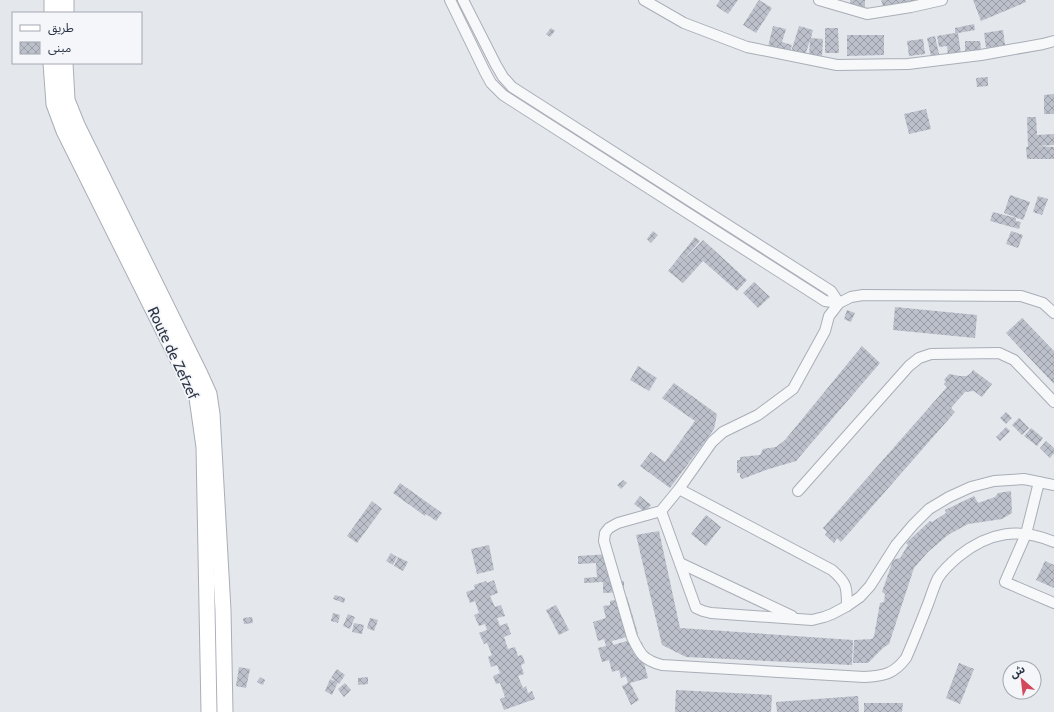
<svg xmlns="http://www.w3.org/2000/svg" width="1054" height="712" font-family="Cabin,'Noto Sans Arabic',sans-serif">
<defs>
<pattern id="building-cross-hatch" width="8" height="8" patternUnits="userSpaceOnUse"><rect width="8" height="8" fill="#bbc0ca"/><path d="M0 0l8 8M0 8l8-8" fill="none" stroke="#989da6"/></pattern>
</defs>
<rect width="100%" height="100%" fill="#e4e7ec"/>
<!-- building -->
<g fill="url(#building-cross-hatch)">
<polygon points="720,0 738,0 728,14 716,6"/>
<polygon points="759,0 772,8 756,33 743,25"/>
<polygon points="850,0 865,0 865,7 851,8"/>
<polygon points="881,0 928,0 884,9"/>
<polygon points="973,0 1025,0 1026,2 981,21"/>
<polygon points="974,24 975,30 958,33 961,54 948,56 947,46 939,47 937,36 955,33 955,28"/>
<polygon points="773,26 786,29 782,42 792,45 790,52 768,47"/>
<polygon points="799,26 813,30 811,38 823,39 822,56 809,55 810,40 805,56 791,52"/>
<polygon points="551,28 555,31 550,37 546,34"/>
<polygon points="825,28 838,28 839,53 825,53"/>
<polygon points="1003,30 1005,45 986,48 984,33"/>
<polygon points="847,35 884,35 884,55 847,56"/>
<polygon points="935,36 939,54 931,56 927,38"/>
<polygon points="923,39 925,54 909,56 907,41"/>
<polygon points="965,41 980,41 981,50 965,51"/>
<polygon points="988,77 988,86 977,87 976,78"/>
<polygon points="1054,94 1054,114 1044,114 1044,95"/>
<polygon points="926,109 931,129 909,134 904,114"/>
<polygon points="1027,117 1036,117 1037,135 1054,134 1054,145 1037,146 1054,147 1054,159 1027,159 1026,147 1028,147"/>
<polygon points="1010,195 1030,202 1023,220 1004,213"/>
<polygon points="1038,196 1048,199 1042,215 1033,212"/>
<polygon points="993,212 1016,218 1016,221 1021,222 1019,229 990,221"/>
<polygon points="653,231 658,235 651,243 647,239"/>
<polygon points="1011,231 1023,235 1018,248 1006,244"/>
<polygon points="695,237 700,241 679,265 703,240 747,280 737,291 703,261 683,283 668,271"/>
<polygon points="754,282 770,297 758,308 743,293"/>
<polygon points="895,307 977,315 975,338 893,330"/>
<polygon points="847,310 855,313 851,322 844,319"/>
<polygon points="1022,318 1054,351 1054,384 1006,333"/>
<polygon points="862,346 880,363 796,461 769,469 742,479 740,477 740,473 737,473 737,460 740,460 740,457 760,455 763,449 776,447 785,440"/>
<polygon points="638,366 657,378 649,391 630,380"/>
<polygon points="973,370 992,384 982,397 974,391 965,392 951,408 955,412 841,542 837,538 834,543 825,535 827,532 823,528 947,387 944,384 946,382 944,380 949,374 960,376 967,376 971,373"/>
<polygon points="674,383 717,414 714,429 670,488 640,466 651,452 665,462 695,421 662,398"/>
<polygon points="1006,412 1012,418 1006,424 1000,418"/>
<polygon points="1019,418 1029,428 1022,435 1012,425"/>
<polygon points="1006,427 1010,431 1000,441 996,437"/>
<polygon points="1031,428 1043,438 1037,446 1024,436"/>
<polygon points="1046,441 1054,448 1054,453 1050,458 1040,448"/>
<polygon points="623,480 627,483 621,489 617,485"/>
<polygon points="400,483 442,513 436,521 426,514 425,516 393,493"/>
<polygon points="1011,491 1012,513 1002,519 968,524 948,535 928,552 914,568 889,644 883,648 868,663 853,663 854,640 872,639 874,636 880,603 884,602 885,594 882,592 893,560 900,558 908,545 906,543 930,521 932,522 946,513 945,510 974,496 978,503 995,497 998,493"/>
<polygon points="640,496 651,505 645,512 634,504"/>
<polygon points="372,501 382,509 357,543 347,536"/>
<polygon points="706,515 721,527 706,546 691,534"/>
<polygon points="659,531 680,628 853,640 852,665 686,657 662,645 636,535"/>
<polygon points="489,545 494,570 477,574 471,549"/>
<polygon points="391,553 397,557 393,565 386,561"/>
<polygon points="610,554 611,582 624,581 624,592 603,593 603,582 584,583 584,578 597,577 596,563 578,564 578,556"/>
<polygon points="398,557 408,562 403,571 394,566"/>
<polygon points="1045,561 1054,565 1054,588 1036,580"/>
<polygon points="494,580 498,593 490,596 495,607 501,605 505,616 497,618 500,626 507,623 511,634 504,637 508,649 515,647 518,656 522,655 525,663 521,665 524,674 518,676 523,688 526,686 528,693 532,691 535,699 504,710 500,699 505,697 500,683 496,684 493,676 500,673 497,665 491,667 488,657 492,655 487,643 484,644 479,633 487,630 485,624 479,626 474,615 479,613 475,601 470,603 466,592 475,589 474,585 486,581 487,583"/>
<polygon points="335,595 345,598 344,603 333,599"/>
<polygon points="627,597 638,634 612,641 613,645 634,639 635,644 642,642 644,652 641,652 648,678 630,683 639,700 631,705 622,686 628,683 626,676 621,678 619,670 612,672 609,660 602,662 598,648 606,646 604,639 598,641 593,622 606,618 603,606 610,605 610,601"/>
<polygon points="556,605 569,630 559,635 546,610"/>
<polygon points="333,613 340,615 338,623 331,621"/>
<polygon points="348,614 355,617 350,629 343,626"/>
<polygon points="252,617 253,623 244,624 243,618"/>
<polygon points="370,618 378,620 374,631 367,628"/>
<polygon points="354,623 364,625 362,634 352,632"/>
<polygon points="959,663 974,669 960,704 946,698"/>
<polygon points="239,667 250,669 246,688 236,686"/>
<polygon points="337,669 345,675 339,684 338,682 332,695 325,691 330,679 337,682 331,678"/>
<polygon points="260,677 265,680 263,685 257,682"/>
<polygon points="368,677 368,684 358,685 358,678"/>
<polygon points="345,683 351,690 344,697 338,689"/>
<polygon points="676,690 772,695 771,712 675,712"/>
<polygon points="858,696 859,712 777,712 776,702"/>
<polygon points="864,703 903,703 902,712 864,712"/>
</g>
<g fill="none" stroke-linecap="round" stroke-linejoin="round">
<defs>
<g id="minor">
<polyline points="450,0 485,72 491,83 503,95 825,301 839,303"/>
<polyline points="463,0 496,65 503,77 512,87 831,291 839,303"/>
<polyline points="644,0 684,23 747,47 837,65 908,64 981,55 1043,44 1054,41"/>
<polyline points="819,0 867,14 911,7 942,0"/>
<path d="M1054,313L1043,303L1021,296L863,295L851,297L839,303L829,316L825,331L793,389L758,415L723,432L712,442L679,489L661,511L618,523L609,528L605,533L604,541L632,637C640,654 643,660 662,665L864,677C884,676 894,674 906,658C914,640 921,622 928,604C931,596 934,586 938,578C943,570 952,562 959,556C989,532 1019,527 1054,542"/>
<polyline points="1039,482 1026,534 1005,582 1054,603"/>
<path d="M679,489L832,570C847,583 847,587 847,606"/>
<polyline points="798,491 909,366 919,358 931,354 999,353 1014,360 1054,402"/>
<polyline points="661,511 696,608 703,611 711,613 812,620 824,617 832,614 847,606 860,597 870,586 896,545 913,525 929,509 949,497 971,487 994,481 1024,479 1054,485"/>
<polyline points="680,563 792,616"/>
</g>
<g id="secondary">
<polyline points="52,13 52,0"/>
<polyline points="66,13 66,0"/>
<polyline points="51,63 54,104 64,131 197,398 204,447 209,712"/>
<polyline points="65,63 67,100 77,125 200,374 209,394 212,414 223,610 225,712"/>
</g>
</defs>
<!-- minor casing -->
<use href="#minor" stroke="#a9aeb7" stroke-width="12"/>
<!-- secondary casing -->
<use href="#secondary" stroke="#a9aeb7" stroke-width="17"/>
<!-- minor -->
<use href="#minor" stroke="#f7f8fa" stroke-width="10"/>
<!-- secondary -->
<use href="#secondary" stroke="#fff" stroke-width="15"/>
</g>
<g text-anchor="middle" stroke-width="3.5" stroke-linejoin="round" paint-order="stroke">
<!-- street labels -->
<g font-size="15" fill="#2b3445" stroke="#f4f6f9">
<text transform="translate(173 353) rotate(65)" y="5">Route de Zefzef</text>
</g>
</g>
<!-- legend -->
<rect x="12" y="12" width="130" height="52" fill="#f4f6f9" stroke="#a4a8b1"/>
<rect x="20" y="25" width="20" height="6" fill="#ffffff" stroke="#a4a8b1"/>
<text x="48" y="32" font-size="12" fill="#2b3445">طريق</text>
<rect x="20" y="42" width="20" height="12" fill="url(#building-cross-hatch)" stroke="#a4a8b1"/>
<text x="48" y="52" font-size="12" fill="#2b3445">مبنى</text>
<!-- north arrow -->
<g transform="translate(1022 680) rotate(332)"><circle r="19" fill="#f4f6f9" stroke="#a4a8b1"/>
<path d="M0-3L7 15L0 10L-7 15Z" fill="#d1495b"/>
<text y="-6" font-size="11" font-weight="bold" text-anchor="middle" fill="#2b3445">ش</text>
</g>
</svg>
